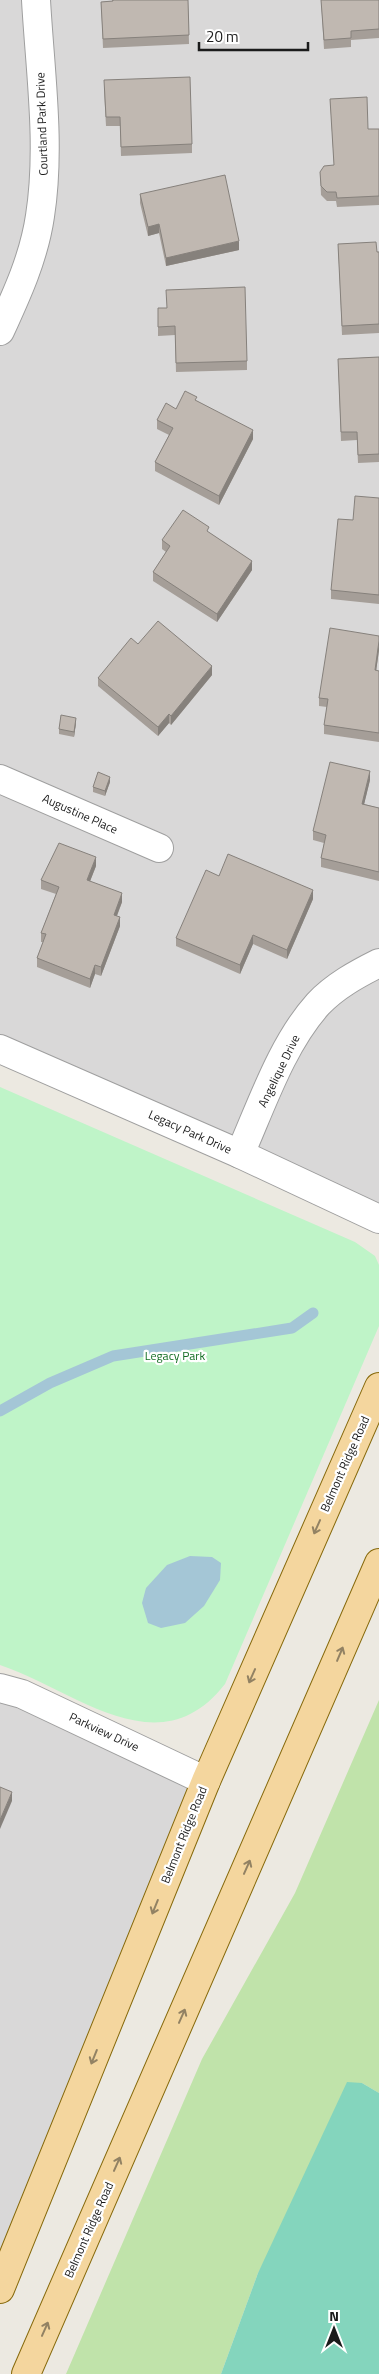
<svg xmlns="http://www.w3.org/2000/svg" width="379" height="2374" font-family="'Titillium Web',sans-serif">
<rect width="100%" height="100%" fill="#ece9e1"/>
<!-- residential -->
<g fill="#d9d8d8">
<polygon points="0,0 379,0 379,1219 0,1049"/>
<polygon points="0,1688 206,1781 0,2289"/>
</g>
<!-- grass -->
<polygon fill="#c0e3aa" points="379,1700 379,2093 362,2083 258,2273 221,2374 66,2374 202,2059 295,1893"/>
<!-- park -->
<path fill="#bff4c8" d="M0,1087L355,1242L375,1256L379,1265V1326L225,1684C159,1769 75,1690 0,1665Z"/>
<!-- pitch -->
<polygon fill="#84d5bd" points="347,2082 362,2083 379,2093 379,2374 221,2374 258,2273"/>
<!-- water -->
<polygon fill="#a4c6d6" points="190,1556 212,1557 221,1563 220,1580 204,1606 185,1623 161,1628 148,1623 142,1603 146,1588 167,1565"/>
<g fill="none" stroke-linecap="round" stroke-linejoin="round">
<!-- stream -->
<polyline stroke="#a4c6d6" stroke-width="11" points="0,1411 50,1383 113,1356 292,1328 313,1313"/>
<defs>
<g id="minor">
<path d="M0,331C17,294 34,257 40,216C51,146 40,71 36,0"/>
<polyline points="0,779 159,848"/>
<polyline points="0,1049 240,1154 379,1219"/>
<path d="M240,1154C262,1104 282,1044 318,1004C335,986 357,974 379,963"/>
<polyline points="0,1688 22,1694 206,1781"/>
</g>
<g id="major">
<polyline points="0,2289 206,1781 379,1387"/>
<polyline points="26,2374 379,1563"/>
</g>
</defs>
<!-- minor casing -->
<use href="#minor" stroke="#9f9f9f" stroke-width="30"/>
<!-- major casing -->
<use href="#major" stroke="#86690b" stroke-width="30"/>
<!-- minor -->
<use href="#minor" stroke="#fff" stroke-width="28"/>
<!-- major -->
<use href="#major" stroke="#f4d69e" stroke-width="28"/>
</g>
<!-- wall -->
<g fill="#a59e98">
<polygon points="112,0 188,0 189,44 103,48 101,2 112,1"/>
<polygon points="321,0 379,0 379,38 351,40 351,47 324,49"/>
<polygon points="104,89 192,144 192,153 121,156 120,126 106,126"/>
<polygon points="330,99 368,129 379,129 379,205 337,207 336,201 327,201 321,195 320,172 334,165"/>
<polygon points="140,194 239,250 166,266 159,233 148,236 140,203"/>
<polygon points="338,244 379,252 379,333 342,335"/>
<polygon points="158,308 247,361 247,370 176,372 175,335 158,336"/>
<polygon points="379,357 379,462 358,463 357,440 341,441 338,359"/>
<polygon points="197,401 253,439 219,505 155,471 155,462 169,435 157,429 157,420 176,409"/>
<polygon points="379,498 379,604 331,599 331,590 353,520"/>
<polygon points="209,533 252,570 217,622 153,581 153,572 166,552 162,549 162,540"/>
<polygon points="379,636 379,650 376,671 379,671 379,742 324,734 324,725 327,707 319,706 319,698"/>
<polygon points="138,644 212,675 171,725 169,723 158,736 98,686 98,678"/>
<polygon points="76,723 74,737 59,734 59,729"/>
<polygon points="370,780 364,804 379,808 379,881 321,867 321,858 324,843 313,840 313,831"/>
<polygon points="110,782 105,796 93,792 93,787"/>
<polygon points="96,866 90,881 122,902 117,916 120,926 101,976 95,974 90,988 37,967 37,958 43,942 41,942 41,933 56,894 41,889 41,880"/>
<polygon points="219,876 313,899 287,959 253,944 240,974 176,946 176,938"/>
</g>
<!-- shaded-wall -->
<g fill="#86817c">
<polygon points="159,224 159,233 148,236 148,227"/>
<polygon points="239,241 239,250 166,266 166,258"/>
<polygon points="253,430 253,439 219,505 219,496"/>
<polygon points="252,561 252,570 217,622 217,614"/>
<polygon points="379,641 379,650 375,679 375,670"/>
<polygon points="212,666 212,675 171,725 171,716"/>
<polygon points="169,714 169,723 158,736 158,727"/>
<polygon points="76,718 76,723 74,737 74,732"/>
<polygon points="370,771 370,780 362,813 362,804"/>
<polygon points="110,777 110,782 105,796 105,791"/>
<polygon points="96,857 96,866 87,889 87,880"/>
<polygon points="313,890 313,899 287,959 287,950"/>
<polygon points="122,893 122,902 114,923 114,915"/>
<polygon points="120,917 120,926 101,976 101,967"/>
<polygon points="253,935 253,944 240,974 240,965"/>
<polygon points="95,965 95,974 90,988 90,979"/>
<polygon points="12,1792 12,1801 0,1829 0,1820"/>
</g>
<!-- building -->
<g fill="#c0b8b1" stroke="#86817c">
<polygon points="113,0 188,0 189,35 103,39 101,2 113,1"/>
<polygon points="321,0 379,0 379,29 351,31 351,38 324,40"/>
<polygon points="190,77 192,144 121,147 120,117 106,117 104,80"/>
<polygon points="367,97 368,129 379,129 379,196 337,198 336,192 327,192 321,186 320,172 324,166 334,165 330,99"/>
<polygon points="225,175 239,241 166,258 159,224 148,227 140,194"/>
<polygon points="376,242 377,252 379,252 379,324 342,326 338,244"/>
<polygon points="245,287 247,361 176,363 175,326 158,327 158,308 167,308 166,290"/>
<polygon points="379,357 379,454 358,455 357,432 341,432 338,359"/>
<polygon points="185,391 197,397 195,400 253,430 219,496 155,462 173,428 157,420 166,403 176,409"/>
<polygon points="355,496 379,498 379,595 331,590 338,519 353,520"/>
<polygon points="183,510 209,527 207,531 252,561 217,614 153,572 170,546 162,540"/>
<polygon points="158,621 212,666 171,716 169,714 158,727 98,678 131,638 138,644"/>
<polygon points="330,628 379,636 379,641 375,670 379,671 379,733 324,725 328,699 319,698"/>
<polygon points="61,715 76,718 74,732 59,729"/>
<polygon points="330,762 370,771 362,804 379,808 379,872 321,858 326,835 313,831"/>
<polygon points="98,772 110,777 105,791 93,787"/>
<polygon points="59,843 96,857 87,880 122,893 114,915 120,917 101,967 95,965 90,979 37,958 46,934 41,933 59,887 41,880"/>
<polygon points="228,854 313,890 287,950 253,935 240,965 176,938 206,870 219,876"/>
<polygon points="0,1787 12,1792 0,1820"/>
</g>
<!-- one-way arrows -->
<defs><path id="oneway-shaft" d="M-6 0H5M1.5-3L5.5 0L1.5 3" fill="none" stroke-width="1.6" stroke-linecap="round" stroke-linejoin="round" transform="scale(1.25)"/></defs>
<g stroke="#928263">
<use href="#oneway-shaft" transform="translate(317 1527) rotate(114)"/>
<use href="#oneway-shaft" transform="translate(340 1654) rotate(-67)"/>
<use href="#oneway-shaft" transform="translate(252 1676) rotate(114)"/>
<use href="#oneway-shaft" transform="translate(247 1867) rotate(-66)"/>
<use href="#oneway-shaft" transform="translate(155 1907) rotate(112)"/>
<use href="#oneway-shaft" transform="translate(182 2016) rotate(-66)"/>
<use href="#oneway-shaft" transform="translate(94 2057) rotate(112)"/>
<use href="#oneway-shaft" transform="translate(117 2164) rotate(-66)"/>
<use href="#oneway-shaft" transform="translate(45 2329) rotate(-66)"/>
</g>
<g text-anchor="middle" stroke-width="4.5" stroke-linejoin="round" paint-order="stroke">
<!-- street labels -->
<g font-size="12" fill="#1b1b1b" stroke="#fff">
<text transform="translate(42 124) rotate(-92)" y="4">Courtland Park Drive</text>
<text transform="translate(80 814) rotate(24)" y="4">Augustine Place</text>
<text transform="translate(279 1071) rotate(-64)" y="4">Angelique Drive</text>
<text transform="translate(190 1132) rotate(24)" y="4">Legacy Park Drive</text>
<text transform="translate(345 1464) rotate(-66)" y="4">Belmont Ridge Road</text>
<text transform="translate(104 1732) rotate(25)" y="4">Parkview Drive</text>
<text transform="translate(184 1835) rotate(-68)" y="4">Belmont Ridge Road</text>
<text transform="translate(89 2230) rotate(-66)" y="4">Belmont Ridge Road</text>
</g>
<!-- park labels -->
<g font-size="12" fill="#136e23" stroke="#fff">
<text x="175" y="1360">Legacy Park</text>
</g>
</g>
<!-- north arrow -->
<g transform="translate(334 2329)" stroke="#ffffff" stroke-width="4" paint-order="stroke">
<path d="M0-4L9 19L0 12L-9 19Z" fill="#1b1b1b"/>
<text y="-8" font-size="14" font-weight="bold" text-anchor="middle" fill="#1b1b1b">N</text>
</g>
<!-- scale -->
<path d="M199 42v8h109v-8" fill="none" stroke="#1b1b1b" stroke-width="2.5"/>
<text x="206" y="42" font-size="15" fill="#1b1b1b" stroke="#ffffff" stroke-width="4" paint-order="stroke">20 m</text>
</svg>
